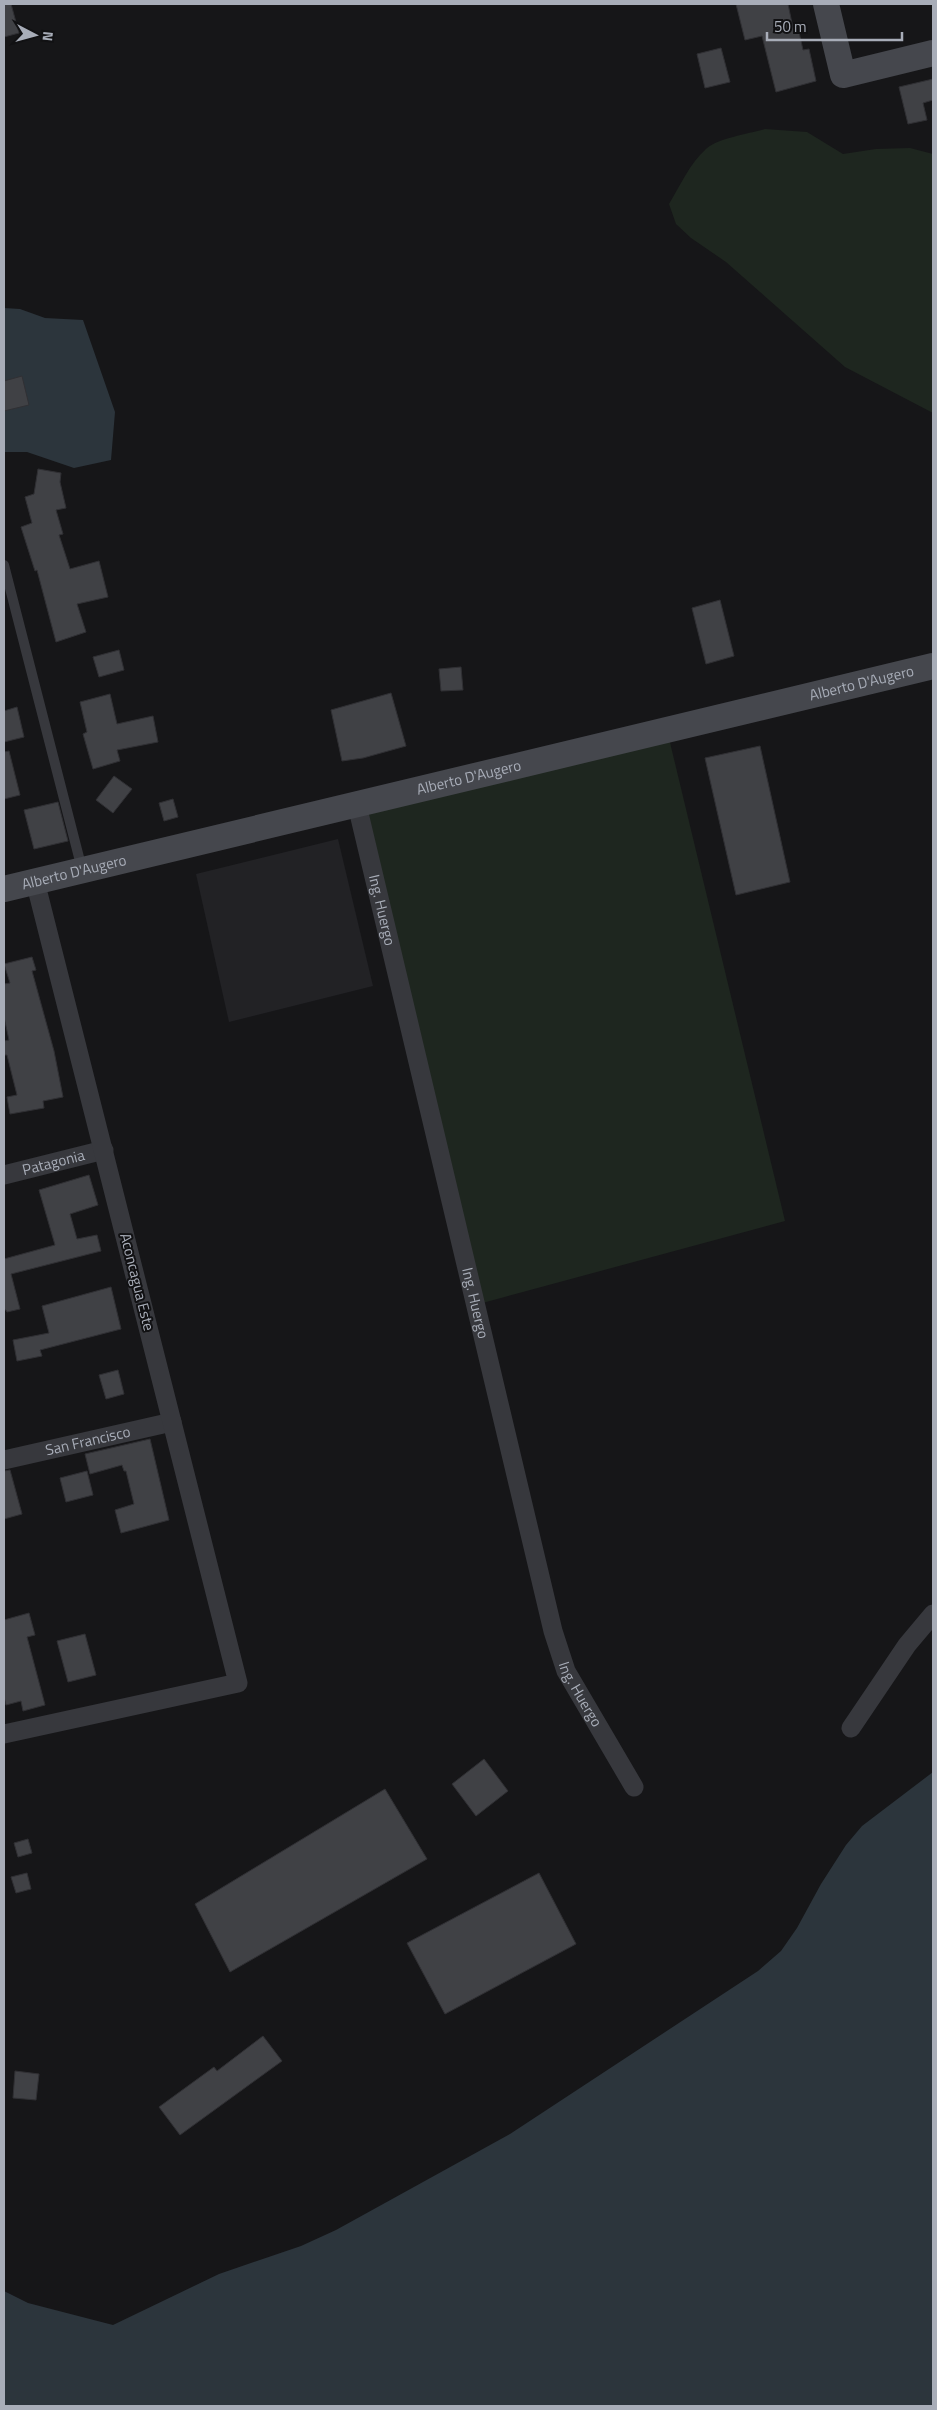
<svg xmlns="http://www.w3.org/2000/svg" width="937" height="2410" font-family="'Titillium Web',sans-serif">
<rect width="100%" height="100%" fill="#161618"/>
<!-- built -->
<polygon fill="#222225" points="338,839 373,986 229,1022 196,874"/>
<!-- green -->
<g fill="#1e261f">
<path d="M765,129L807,132L843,154L876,149L910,148L933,154V413L845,367L726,262L691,238L676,224L669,204C680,186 690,163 706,149C718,138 749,134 765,129Z"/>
<polygon points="667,730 785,1221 475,1305 357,805"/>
</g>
<!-- water -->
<g fill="#2c353c">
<polygon points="4,308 20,309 45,318 83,320 115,412 111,460 74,468 27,452 4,452"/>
<polygon points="933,1772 933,2406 4,2406 4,2291 28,2303 113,2325 219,2274 301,2246 336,2230 510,2134 758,1971 781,1951 797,1928 821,1884 846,1845 862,1826"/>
</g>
<!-- building -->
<g fill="#404145" stroke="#303034">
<polygon points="4,4 11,4 19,33 4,37"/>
<polygon points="736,4 788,4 794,33 799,32 803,50 809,49 816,81 776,92 762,36 745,40"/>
<polygon points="721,48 730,82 705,88 697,54"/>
<polygon points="933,79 933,100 923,103 927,120 908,124 899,87"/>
<polygon points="22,376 29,405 4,411 4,381"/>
<polygon points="38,469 61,473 60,482 66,508 56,510 63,534 59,535 70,569 99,561 108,597 77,604 86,632 56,642 37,570 35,571 21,527 32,523 25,497 34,494"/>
<polygon points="720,600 734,656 706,664 692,608"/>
<polygon points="119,650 124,670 99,677 93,657"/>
<polygon points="461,667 463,690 441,691 439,669"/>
<polygon points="391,693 406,746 363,758 342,761 331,710"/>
<polygon points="110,694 117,724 153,716 158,742 117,750 120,761 93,769 83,734 87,732 80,702"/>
<polygon points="17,707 24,737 4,742 4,711"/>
<polygon points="760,746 790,882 736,895 705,758"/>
<polygon points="9,751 20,795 4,799 4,752"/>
<polygon points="114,776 132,789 113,813 96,800"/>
<polygon points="173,799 178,817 164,821 159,803"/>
<polygon points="58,802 68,841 34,849 24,810"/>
<polygon points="32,957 36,970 32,971 54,1051 63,1097 43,1101 44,1108 10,1114 7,1097 17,1095 7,1055 4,1055 4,1041 9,1040 4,1017 4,984 10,983 4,964"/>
<polygon points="89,1175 98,1205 70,1214 77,1239 97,1235 101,1251 11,1274 20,1309 7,1312 6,1310 4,1310 4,1259 55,1245 39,1190"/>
<polygon points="111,1287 121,1329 40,1350 42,1356 17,1361 13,1340 49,1333 42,1306"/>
<polygon points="118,1370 124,1394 106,1399 99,1375"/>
<polygon points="150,1439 169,1520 121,1533 115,1510 134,1504 126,1471 124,1471 122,1465 90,1474 85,1454"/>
<polygon points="10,1470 22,1514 4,1519 4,1471"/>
<polygon points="87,1471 93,1495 66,1502 60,1478"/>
<polygon points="29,1613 35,1635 27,1637 45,1705 23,1711 21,1701 6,1705 4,1697 4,1620"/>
<polygon points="85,1634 96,1675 68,1682 57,1641"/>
<polygon points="484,1759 508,1791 476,1816 452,1784"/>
<polygon points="385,1789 427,1859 230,1972 195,1904"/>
<polygon points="28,1839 32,1853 18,1857 14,1843"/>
<polygon points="27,1873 31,1889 16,1893 11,1877"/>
<polygon points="539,1873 576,1944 445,2014 407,1943"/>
<polygon points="263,2036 282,2061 180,2135 159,2107 214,2067 217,2071"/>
<polygon points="15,2071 39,2074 36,2100 13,2098"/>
</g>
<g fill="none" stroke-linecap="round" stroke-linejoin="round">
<!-- service -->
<polyline stroke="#37383d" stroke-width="10" points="4,565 82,869"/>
<!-- minor -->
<g stroke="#37383d" stroke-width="19">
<path id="s1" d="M357,805L553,1631L566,1671L634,1787"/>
<path id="s2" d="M4,1175L104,1150"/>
<path id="s3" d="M4,1460L172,1422"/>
<polyline points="851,1728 907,1645 933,1614"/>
<polyline points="4,1734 238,1683 35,881"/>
</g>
<!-- secondary -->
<g stroke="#45474d" stroke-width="26">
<polyline points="826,4 843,75 933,53"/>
<path id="s4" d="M4,889L933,666"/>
</g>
</g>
<g text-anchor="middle" stroke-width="4" stroke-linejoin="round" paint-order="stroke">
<!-- street labels -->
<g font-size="15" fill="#a8adb8" stroke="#111113">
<text dy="5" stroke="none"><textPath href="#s4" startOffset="882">Alberto D'Augero</textPath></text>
<text dy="5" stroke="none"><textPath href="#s4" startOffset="478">Alberto D'Augero</textPath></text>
<text dy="5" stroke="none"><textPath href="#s4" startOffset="72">Alberto D'Augero</textPath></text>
<text dy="5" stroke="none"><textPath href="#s1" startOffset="108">Ing. Huergo</textPath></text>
<text dy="5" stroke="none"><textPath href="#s2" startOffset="51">Patagonia</textPath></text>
<text transform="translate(137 1282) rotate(76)" y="5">Aconcagua Este</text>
<text dy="5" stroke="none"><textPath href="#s1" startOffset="512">Ing. Huergo</textPath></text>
<text dy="5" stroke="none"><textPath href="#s3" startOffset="86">San Francisco</textPath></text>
<text dy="5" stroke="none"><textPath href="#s1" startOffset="918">Ing. Huergo</textPath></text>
</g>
</g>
<!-- border -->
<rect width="937" height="2410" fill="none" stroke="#a8adb8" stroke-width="10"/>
<!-- north arrow -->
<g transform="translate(35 35) rotate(96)" stroke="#111113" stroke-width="4" paint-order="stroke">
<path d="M0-4L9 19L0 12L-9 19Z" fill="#a8adb8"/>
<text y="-8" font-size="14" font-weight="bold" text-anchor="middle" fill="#a8adb8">N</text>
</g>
<!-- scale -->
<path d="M767 32v8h135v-8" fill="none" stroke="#a8adb8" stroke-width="2.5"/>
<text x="774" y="32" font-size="15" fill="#a8adb8" stroke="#111113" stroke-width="4" paint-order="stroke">50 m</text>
</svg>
